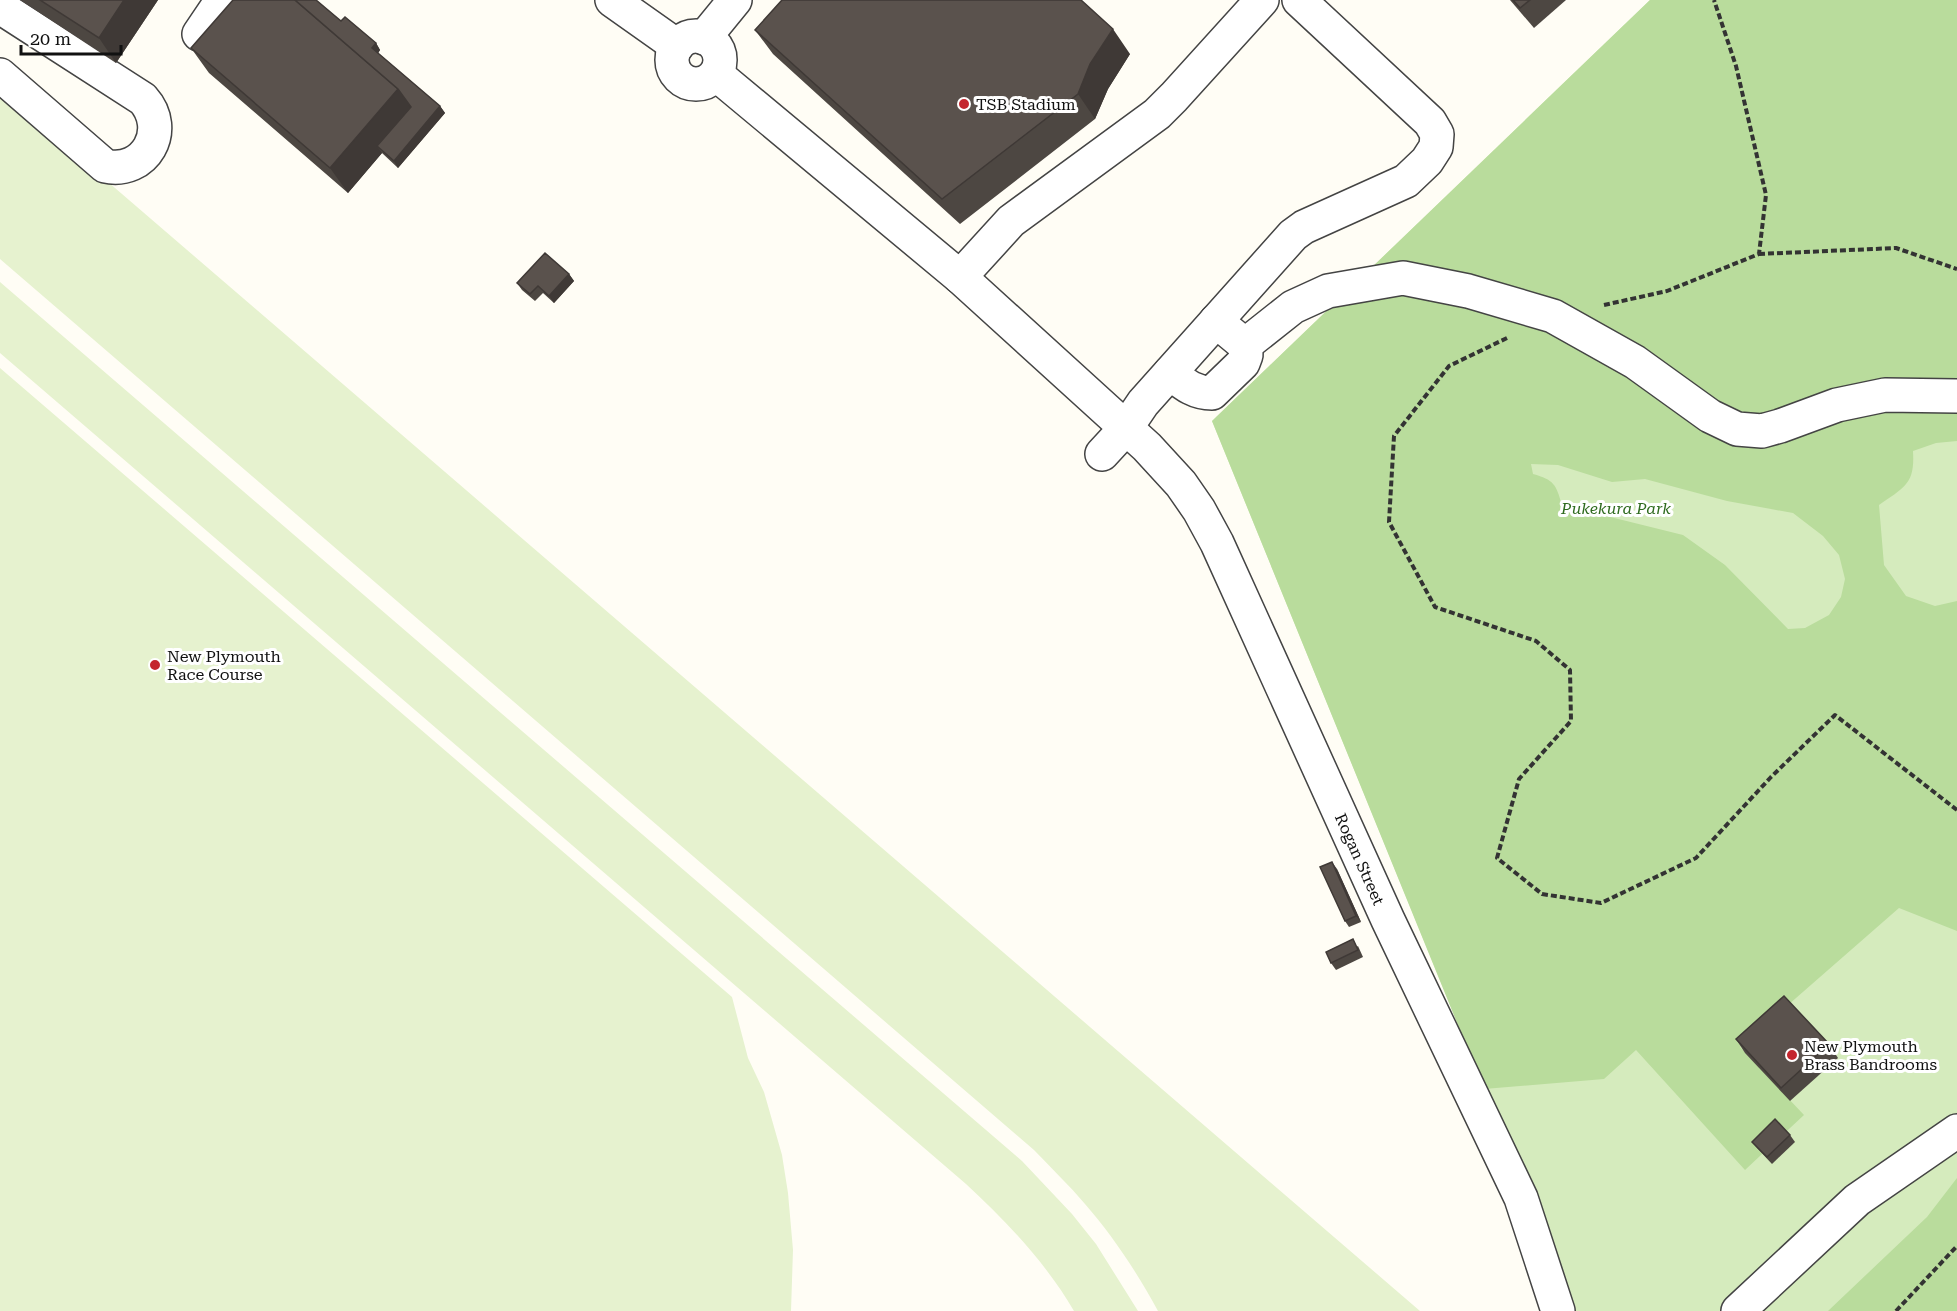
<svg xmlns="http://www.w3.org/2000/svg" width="1957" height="1311" font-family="'Roboto Serif',serif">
<rect width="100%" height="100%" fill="#fffdf5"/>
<!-- green -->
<polygon fill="#d5ebbd" points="1650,0 1957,0 1957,1311 1575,1311 1212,421"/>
<!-- forest -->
<g fill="#b9dc9c" fill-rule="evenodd">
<path d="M1650,0H1957V441L1936,443L1913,451C1915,484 1905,487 1879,505L1884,565L1906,596L1935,606L1957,601V931L1899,908L1740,1047L1804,1115L1745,1170L1636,1050L1604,1079L1484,1089L1212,421ZM1531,464L1558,465L1612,482L1645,479L1727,501L1793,513L1823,536L1839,555L1845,579L1841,597L1829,615L1805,628L1788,629L1725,565L1683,535L1562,505C1556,484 1554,480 1533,474Z"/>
<polygon points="1957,1178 1957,1311 1828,1311 1927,1217"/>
</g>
<!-- pitch -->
<g fill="#e6f2cf">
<path d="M0,89L1420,1311H1158C1138,1274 1113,1236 1085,1204C1069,1185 1051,1168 1034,1150L0,259Z"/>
<path d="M0,282L1022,1161L1072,1214L1096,1244L1138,1311H1074C1046,1263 1006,1221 966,1184L0,353Z"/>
<polygon points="0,368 732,997 748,1058 764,1092 782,1155 788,1193 793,1250 791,1311 0,1311"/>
</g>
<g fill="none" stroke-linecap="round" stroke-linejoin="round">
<defs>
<g id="minor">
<polyline points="612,0 677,46"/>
<path d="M0,7L143,99C171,130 145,175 105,166L0,75"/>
<polyline points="199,34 222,0"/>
<circle cx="696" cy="60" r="24"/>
<polyline points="704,38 735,0"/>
<polyline points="716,74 960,277 1147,447 1181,484 1199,510 1217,543 1388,920 1521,1198 1558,1311"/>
<polyline points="960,277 1011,221 1157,114 1174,97 1262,0"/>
<polyline points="1216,321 1245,345 1293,307 1328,291 1403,278 1468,291 1553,316 1635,362 1710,416 1737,429 1762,431 1780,426 1837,405 1885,395 1957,396"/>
<path d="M1170,373C1184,384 1194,393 1212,393L1243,363L1246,355L1245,345"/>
<polyline points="1102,454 1126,428 1143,403 1293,235 1304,227 1406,181 1427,161 1436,147 1437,134 1430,122 1299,0"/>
<polyline points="1738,1311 1857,1200 1957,1131"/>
</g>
</defs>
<!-- minor casing -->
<use href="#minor" stroke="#444" stroke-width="36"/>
<!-- path -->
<g stroke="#333" stroke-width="4" stroke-dasharray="6 3" stroke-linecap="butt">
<polyline points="1759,254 1896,248 1957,269"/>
<polyline points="1604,305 1667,291 1759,254 1766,195 1736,66 1714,0"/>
<polyline points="1507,338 1449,366 1394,436 1389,522 1435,607 1536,641 1570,670 1571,721 1519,779 1497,858 1542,894 1601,903 1696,858 1771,777 1835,715 1957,810"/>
<polyline points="1896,1311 1957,1246"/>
</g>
<!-- minor -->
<use href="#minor" stroke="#fff" stroke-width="33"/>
</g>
<!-- wall -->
<g fill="#4d4742">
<polygon points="20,0 158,0 116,63"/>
<polygon points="1510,0 1566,0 1534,28"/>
<polygon points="755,30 1130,54 1108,89 1095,119 960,224 773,54"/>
<polygon points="376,43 380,50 378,53 440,106 445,113 398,168 382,153 348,193 209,73 191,48"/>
<polygon points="569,274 574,281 554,303 543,293 535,301 522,290 517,283"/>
<polygon points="1337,869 1361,922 1349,927 1345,921"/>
<polygon points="1358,946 1363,957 1336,970 1331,963"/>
<polygon points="1736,1039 1829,1044 1838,1058 1790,1101 1745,1053"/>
<polygon points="1790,1135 1795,1142 1772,1164 1757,1148 1752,1142"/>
</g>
<!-- shaded-wall -->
<g fill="#3f3936">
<polygon points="124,0 158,0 116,63 99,38"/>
<polygon points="1113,29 1130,54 1108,89 1095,119 1078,94 1090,64"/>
<polygon points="376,43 380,50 377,55 372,48"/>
<polygon points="398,89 416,114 377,146 382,153 348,193 330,168"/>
<polygon points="440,106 445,113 398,168 394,161"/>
<polygon points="569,274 574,281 554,303 549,296"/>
<polygon points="1332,862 1337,869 1361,922 1356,916"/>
</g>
<!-- building -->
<g fill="#5a524d" stroke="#3f3936" stroke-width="1.5">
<polygon points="40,0 124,0 99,38"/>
<polygon points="233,0 295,0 398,89 330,168 191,48"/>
<polygon points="295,0 316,0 341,21 345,17 376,43 372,48 440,106 394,161 377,146 411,107 398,89"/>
<polygon points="782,0 1081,0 1113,29 1090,64 1078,94 942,199 755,30"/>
<polygon points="1513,0 1530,0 1520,8"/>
<polygon points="545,253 569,274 549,296 538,286 530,294 517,283"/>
<polygon points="1332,862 1356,916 1345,921 1320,867"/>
<polygon points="1353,939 1358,950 1331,963 1326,952"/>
<polygon points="1784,996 1829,1044 1781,1088 1736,1039"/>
<polygon points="1775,1119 1790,1135 1767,1157 1752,1142"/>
</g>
<!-- markers -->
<g fill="#c4262e" stroke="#fff" stroke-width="2">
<circle cx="964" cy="104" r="6"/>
<circle cx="155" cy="665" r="6"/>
<circle cx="1792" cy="1055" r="6"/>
</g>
<g text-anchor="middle" stroke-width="6" stroke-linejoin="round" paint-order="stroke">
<!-- poi labels -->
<g font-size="16" fill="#111" stroke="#fff" text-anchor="start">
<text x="976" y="110">TSB Stadium</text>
<text x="167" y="662">New Plymouth<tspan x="167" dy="18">Race Course</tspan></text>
<text x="1804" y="1052">New Plymouth<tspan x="1804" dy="18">Brass Bandrooms</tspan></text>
</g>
<!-- park labels -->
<g font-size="16" font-style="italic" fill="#2f6b1f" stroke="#fff">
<text x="1616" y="514">Pukekura Park</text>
</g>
<!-- street labels -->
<g font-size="16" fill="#111" stroke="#fff">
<text transform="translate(1360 859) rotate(66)" y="6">Rogan Street</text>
</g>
</g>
<!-- scale -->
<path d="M21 45v9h100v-9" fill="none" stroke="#111111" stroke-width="3"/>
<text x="30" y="45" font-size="18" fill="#111111" stroke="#ffffff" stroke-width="4.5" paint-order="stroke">20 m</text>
</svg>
